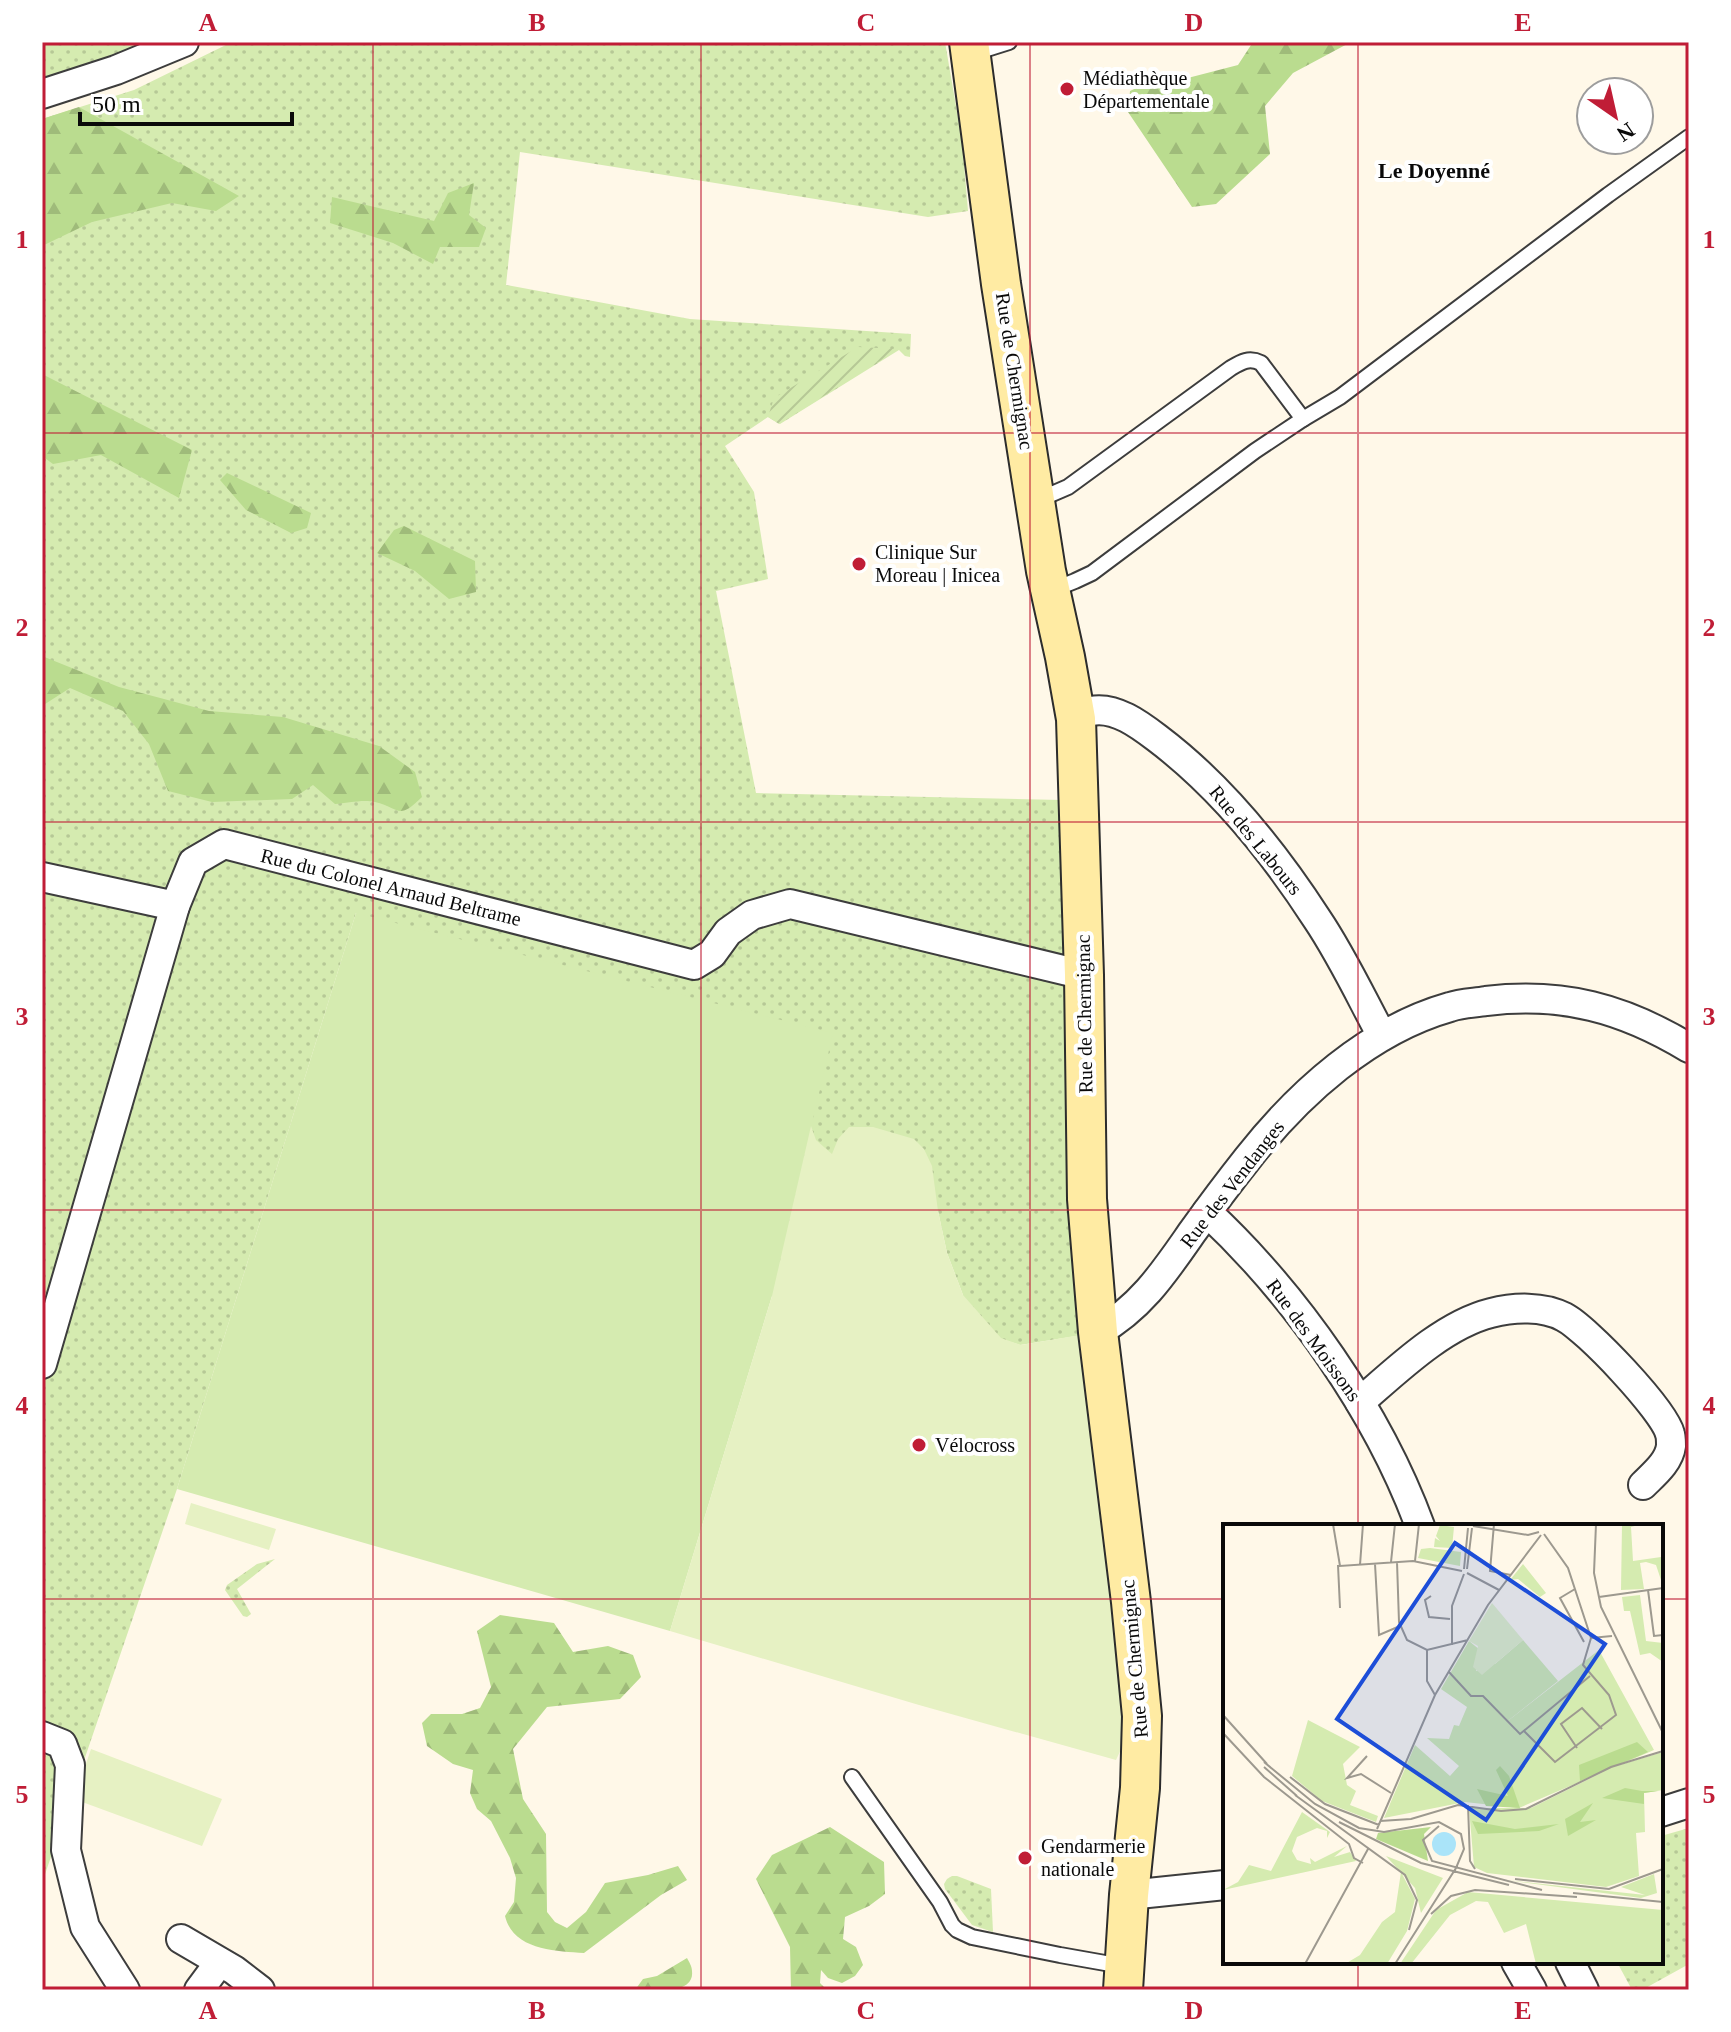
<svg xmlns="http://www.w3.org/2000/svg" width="1731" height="2032" font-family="'Times New Roman',serif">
<defs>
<pattern id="grass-dots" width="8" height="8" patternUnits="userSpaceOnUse" patternTransform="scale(2)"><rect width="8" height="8" fill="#d5ebb0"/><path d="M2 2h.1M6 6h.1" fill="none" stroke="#b6c896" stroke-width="1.8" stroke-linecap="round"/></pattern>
<pattern id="forest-firs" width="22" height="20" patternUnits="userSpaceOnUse" patternTransform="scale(2)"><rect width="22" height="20" fill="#badc8f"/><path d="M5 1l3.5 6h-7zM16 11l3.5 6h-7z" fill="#9fbb7a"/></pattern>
<pattern id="garden-furrows" width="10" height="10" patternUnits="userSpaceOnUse" patternTransform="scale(2)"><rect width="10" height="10" fill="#d5ebb0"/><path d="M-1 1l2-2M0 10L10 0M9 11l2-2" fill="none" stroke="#b6c896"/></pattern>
</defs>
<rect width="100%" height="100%" fill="#fff8e8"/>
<!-- grass -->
<g fill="url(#grass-dots)">
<polygon points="42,42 153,42 42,84"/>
<polygon points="232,42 945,42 962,141 968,211 928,217 520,152 506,285 690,319 911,334 910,357 905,356 899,350 780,424 768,417 725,446 754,492 768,579 716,591 756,793 1062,800 1089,1334 1020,1345 1001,1339 963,1317 963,1295 947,1253 938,1211 873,1127 1116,1760 772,1296 356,913 177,1489 42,1883 42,119 134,90"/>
<polygon points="275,1559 237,1589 251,1614 247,1617 243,1616 225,1590 227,1585 257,1564"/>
<polygon points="1689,1828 1689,1964 1642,1990 1632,1990 1617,1962 1661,1962 1661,1836"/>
<polygon points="952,1876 957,1876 991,1889 993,1932 972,1925 945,1889 944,1884 947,1879"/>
</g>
<!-- forest -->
<g fill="url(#forest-firs)">
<polygon points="1253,42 1351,42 1293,73 1265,106 1270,154 1216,204 1192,207 1128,112 1130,91 1149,82 1180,80 1238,65"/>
<polygon points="79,107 239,196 216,211 172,203 92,222 42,246 42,119"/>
<polygon points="474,183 469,215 486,228 479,247 440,247 433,264 393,243 330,223 332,197 434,221 448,193"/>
<polygon points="42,374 192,450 179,498 101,455 53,464 42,456"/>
<polygon points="227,473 311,513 307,528 291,533 246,510 220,480"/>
<polygon points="404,526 475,561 476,592 449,599 415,571 377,553 394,530"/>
<path d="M42,656L119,687L209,711L283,717L379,746L415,772L422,797C398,821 400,808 375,802C364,799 347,803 335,804L313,785L292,799L212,802L168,791L149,744L123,711L70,688L42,706Z"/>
<path d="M500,1615L554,1623L573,1652L608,1646L633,1655L641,1677L620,1699L547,1707L513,1749L523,1799L546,1834L547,1912L555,1922L567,1928L586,1912L605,1883L648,1875L678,1866L687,1880L661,1895L584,1953C555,1951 513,1950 505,1916L514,1902L516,1878L510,1858L491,1821L477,1809L470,1793L473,1770L453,1764L427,1746L422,1723L431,1714H462L480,1708L491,1687L477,1631Z"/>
<polygon points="830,1827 884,1862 885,1894 869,1906 845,1917 843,1939 856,1947 863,1965 855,1976 842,1983 828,1978 821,1970 820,1983 827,1990 791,1990 790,1947 756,1879 772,1855"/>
<path d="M687,1958C689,1962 692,1966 692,1971C695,1996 650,1990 635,1990L643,1979L657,1976Z"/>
</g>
<!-- park -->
<polygon fill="#d5ebb0" points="356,913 833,1033 772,1296 670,1631 177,1489"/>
<!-- garden -->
<polygon fill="url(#garden-furrows)" points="858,347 899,349 779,424 768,417 774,398"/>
<!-- pitch -->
<g fill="#e6f1c3">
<polygon points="811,1126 816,1140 832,1154 838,1139 849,1127 873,1127 914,1139 924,1149 932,1166 938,1211 947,1253 963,1295 1001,1338 1021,1345 1098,1332 1125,1741 1116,1760 919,1705 670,1631 772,1296"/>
<polygon points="191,1503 276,1529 269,1550 185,1524"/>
<polygon points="91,1749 222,1799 202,1846 74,1799"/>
</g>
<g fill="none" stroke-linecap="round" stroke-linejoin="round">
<defs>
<g id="lane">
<polyline points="971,54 1009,42"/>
<polyline points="1303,419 1340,397 1608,195 1689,137"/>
<path d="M1038,500L1068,487L1231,368C1241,362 1249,357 1261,363L1303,419L1255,451L1092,573L1075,581L1050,591"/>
<polyline points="852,1777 940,1902 952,1925 957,1930 972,1937 1060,1955 1122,1966"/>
</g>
<g id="street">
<polyline points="42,94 116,70 184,42"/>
<path d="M1076,719C1080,717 1086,712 1091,711C1115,706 1140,725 1157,738C1222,787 1273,851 1317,919C1342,956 1361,997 1382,1036"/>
<polyline points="42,877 175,906"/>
<path d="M1207,1212C1296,1295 1378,1412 1420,1526"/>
<path d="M1098,1332C1142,1307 1165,1271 1193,1231C1211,1206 1229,1182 1248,1158C1299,1093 1369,1030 1450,1007C1461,1003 1474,1003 1486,1001C1563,992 1623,1008 1689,1048"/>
<polyline points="42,1364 175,906 193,862 224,844 694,965 712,954 728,932 752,915 790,904 1084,975"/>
<path d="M1360,1402C1397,1370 1443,1325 1491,1313C1514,1307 1543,1306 1564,1317C1586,1328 1664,1410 1670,1434C1671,1436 1671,1444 1671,1446C1669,1462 1654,1474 1643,1485"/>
<polyline points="42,1736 62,1744 70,1765 66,1850 85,1927 125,1990"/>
<polyline points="1661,1812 1689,1803"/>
<polyline points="1129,1895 1225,1885"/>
<polyline points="181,1939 234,1970 260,1990"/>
<polyline points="1516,1962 1532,1990"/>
<polyline points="1570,1962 1584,1990"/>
<polyline points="199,1990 219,1963"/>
</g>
<polyline id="secondary" points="969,42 1001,284 1035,501 1046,571 1065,657 1076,719 1084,975 1087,1199 1098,1332 1131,1602 1142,1716 1140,1788 1129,1895 1123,1990"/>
</defs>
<!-- lane casing -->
<use href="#lane" stroke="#3d3d3d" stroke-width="18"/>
<!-- street casing -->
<use href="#street" stroke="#3d3d3d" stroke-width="32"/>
<!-- secondary casing -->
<use href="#secondary" stroke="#2c2c2c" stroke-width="42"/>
<!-- lane -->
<use href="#lane" stroke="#fff" stroke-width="14"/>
<!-- street -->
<use href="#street" stroke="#fff" stroke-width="28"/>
<!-- secondary -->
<use href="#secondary" stroke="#ffeba3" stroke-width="38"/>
</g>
<!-- grid -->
<path fill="none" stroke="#c01d36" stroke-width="2" stroke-opacity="0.55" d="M373,42V1990M701,42V1990M1030,42V1990M1358,42V1526M42,433H1689M42,822H1689M42,1210H1689M42,1599H1225M1661,1599H1689M1358,1962V1990"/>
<!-- markers -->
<g fill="#c01d36" stroke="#fff" stroke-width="3">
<circle cx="1067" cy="89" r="8"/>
<circle cx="859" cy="564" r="8"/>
<circle cx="919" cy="1445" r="8"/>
<circle cx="1025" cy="1858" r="8"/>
</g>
<g text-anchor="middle" stroke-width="8" stroke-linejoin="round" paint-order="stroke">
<!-- poi labels -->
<g font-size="20" fill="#0a0a0a" stroke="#fff" text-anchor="start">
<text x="1083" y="85">Médiathèque<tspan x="1083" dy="23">Départementale</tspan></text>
<text x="875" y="559">Clinique Sur<tspan x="875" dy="23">Moreau | Inicea</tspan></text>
<text x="935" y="1452">Vélocross</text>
<text x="1041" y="1853">Gendarmerie<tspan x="1041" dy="23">nationale</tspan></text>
</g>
<!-- street labels -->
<g font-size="20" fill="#0a0a0a" stroke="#fff">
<text transform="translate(1015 371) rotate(81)" y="7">Rue de Chermignac</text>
<text transform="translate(1256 840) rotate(51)" y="7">Rue des Labours</text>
<text transform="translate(391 887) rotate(14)" y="7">Rue du Colonel Arnaud Beltrame</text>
<text transform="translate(1084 1014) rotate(-91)" y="7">Rue de Chermignac</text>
<text transform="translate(1232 1184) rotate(-52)" y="7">Rue des Vendanges</text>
<text transform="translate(1314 1340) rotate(54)" y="7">Rue des Moissons</text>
<text transform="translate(1134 1659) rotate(-95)" y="7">Rue de Chermignac</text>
</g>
<!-- neighbourhood labels -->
<g font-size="22" font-weight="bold" fill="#0a0a0a" stroke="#fff">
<text x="1434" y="178">Le Doyenné</text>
</g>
</g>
<!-- overview -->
<g transform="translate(1223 1524)">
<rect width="440" height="440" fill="#fff8e8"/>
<path d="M399,0H419L408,3L410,37L438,33L440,62L433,41L423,38L417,39L421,65L398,66ZM217,1L231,3L229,24L211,23L212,14L217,17L213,12ZM207,24L238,28L237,42L195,34L198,25ZM300,40L323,69L317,73L295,55L287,56ZM417,71L423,117L440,119V138L427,129L417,131L407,87H401L399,73ZM246,117L257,126L253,147L272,139L286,196L376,126L431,226L296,284L242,278L161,294L192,221L227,252L236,242L204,214L226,215L231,201L236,202L244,183L218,165ZM85,196L137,223L120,240L124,261L133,267L127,281L155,292L153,298L99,277L69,252ZM440,228V266L421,269L422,308L413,309L416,352L383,363L264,349L251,343L246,284H308L390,243ZM79,288L107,308L104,314V307L94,304L74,313L69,327L74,336L88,340L87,334L92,338L124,322L111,333L127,328L133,337L0,366L15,358L26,341L48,347ZM163,332L220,354L198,389L192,364ZM178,348L192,375L184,407L164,440H122L137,431L159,398L172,388ZM431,350L434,369L418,374L283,356L422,371L398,363ZM245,368L440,386V440H313L303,400L281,409L265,378L253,377L227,391L188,440H177L213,386Z" fill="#d5ebb0"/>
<path d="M414,218L425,228L357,257L356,241ZM277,242L286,252L297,284L263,282L254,265L285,272L273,246ZM402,264L419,267H435L421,269V280L379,274ZM370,279L357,298L373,296L345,312L342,295ZM249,297L292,305L336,300L316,307L255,310ZM208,303L201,310L205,337L153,315L155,309Z" fill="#badc8f"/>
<path d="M300,116L335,157L286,196L251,158Z" fill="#d5ebb0"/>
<path d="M269,79L300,116L259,151L250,143L255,122L246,117Z" fill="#e6f1c3"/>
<path d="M209 320a12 12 0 1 1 24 0a12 12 0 1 1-24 0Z" fill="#aae4f9"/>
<path fill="none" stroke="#9d998f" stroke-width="2" d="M110,0L117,42L190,37L239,47M271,0L267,47L288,51M373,0L371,49L378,83L440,209M250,2L305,11L316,8M321,10L345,44L368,114L389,112M192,37L196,0M168,38L172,0M174,38L176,98L184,116L204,126L245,116M152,40L156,111L177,102M115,41L117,84M137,41L140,0M241,45L245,4M244,45L249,4M244,49L276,66M352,65L337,74L361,118M425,66L431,112L440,111M208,72L202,76L206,93L227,95M376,73L440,64M229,121V82L241,50M204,126V157L212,171M226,148L248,172H260L297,210L367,152M0,191L44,240M301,207L332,238L393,191L386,171L360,141L368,114M0,209L41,253L126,320L131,334L140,339M354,224L338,200L359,184L379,205M144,232L124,254L138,250L168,269M41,238L92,280L136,304L161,308L216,298L238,310L241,325L233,344L172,440M41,243L74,272M67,253L102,280L156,301M72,271L182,351L194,376L186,406M245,281L247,337L252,345M157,297L188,295L235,281L278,287L303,285L388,243L440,227M116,298L198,339L286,361M216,302L200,316L209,337L319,366M154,305L212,171L265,81L318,11M292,355L386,365L440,345M350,369L440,378M208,390L228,372L252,366L354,373M82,440L145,325"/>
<path fill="#1d4ed8" fill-opacity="0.15" stroke="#1d4ed8" stroke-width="4" d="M232,19L382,120L263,296L114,195Z"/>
<rect width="440" height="440" fill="none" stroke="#0a0a0a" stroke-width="4"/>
</g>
<!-- border -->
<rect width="1731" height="2032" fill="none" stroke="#ffffff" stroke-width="88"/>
<!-- north arrow -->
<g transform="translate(1615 116) rotate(146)"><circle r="38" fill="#ffffff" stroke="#9d9d9d" stroke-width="2"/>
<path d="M0-6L14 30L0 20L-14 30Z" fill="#c01d36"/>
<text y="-12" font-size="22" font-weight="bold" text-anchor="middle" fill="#0a0a0a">N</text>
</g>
<!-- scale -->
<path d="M80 112v12h212v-12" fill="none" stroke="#0a0a0a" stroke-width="4"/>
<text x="92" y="112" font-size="24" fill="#0a0a0a" stroke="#ffffff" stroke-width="6" paint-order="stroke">50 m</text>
<rect x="44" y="44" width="1643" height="1944" fill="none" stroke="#c01d36" stroke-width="3"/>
<g font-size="26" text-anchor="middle" font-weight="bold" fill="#c01d36">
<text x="208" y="31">A</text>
<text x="537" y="31">B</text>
<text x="866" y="31">C</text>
<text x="1194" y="31">D</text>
<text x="1523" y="31">E</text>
<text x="22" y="248">1</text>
<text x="1709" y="248">1</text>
<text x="22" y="636">2</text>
<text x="1709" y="636">2</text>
<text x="22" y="1025">3</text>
<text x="1709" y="1025">3</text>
<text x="22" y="1414">4</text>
<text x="1709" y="1414">4</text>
<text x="22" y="1803">5</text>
<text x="1709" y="1803">5</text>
<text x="208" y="2019">A</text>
<text x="537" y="2019">B</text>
<text x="866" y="2019">C</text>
<text x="1194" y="2019">D</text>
<text x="1523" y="2019">E</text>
</g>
</svg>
